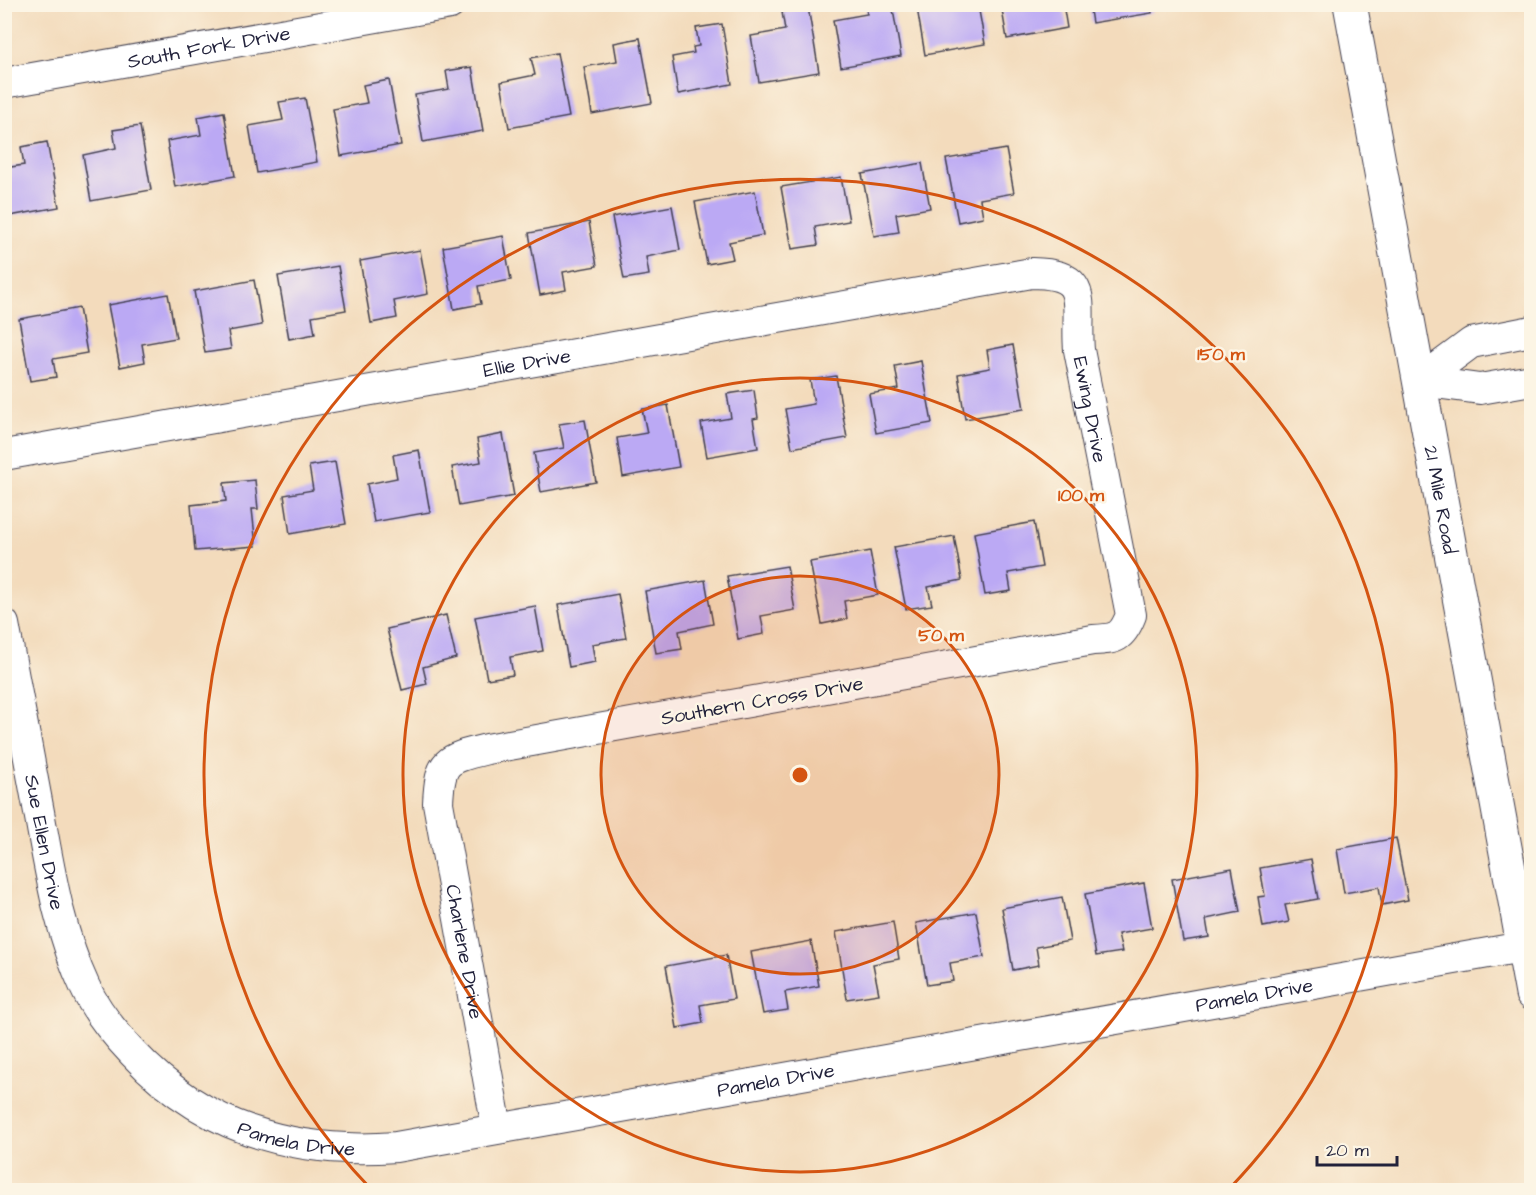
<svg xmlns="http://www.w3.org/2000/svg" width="1536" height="1195" font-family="'Architects Daughter',sans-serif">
<rect width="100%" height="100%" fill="#fcf5e5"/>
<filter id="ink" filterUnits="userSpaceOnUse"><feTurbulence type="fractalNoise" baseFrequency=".0167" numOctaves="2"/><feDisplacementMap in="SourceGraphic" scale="12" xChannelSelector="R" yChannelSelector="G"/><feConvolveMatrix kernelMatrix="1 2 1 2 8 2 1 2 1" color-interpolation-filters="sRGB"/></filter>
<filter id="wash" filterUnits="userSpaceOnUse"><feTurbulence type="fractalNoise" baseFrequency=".008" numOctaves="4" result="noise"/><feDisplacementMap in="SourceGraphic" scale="24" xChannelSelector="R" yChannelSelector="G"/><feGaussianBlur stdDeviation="1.35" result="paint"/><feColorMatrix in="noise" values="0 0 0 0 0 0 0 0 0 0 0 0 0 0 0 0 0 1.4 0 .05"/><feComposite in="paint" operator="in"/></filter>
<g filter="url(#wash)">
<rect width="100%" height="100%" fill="#f3dbbc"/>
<g id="blocks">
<!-- building -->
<g fill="#bba9f4">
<polygon points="865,4 892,4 901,56 841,67 833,20 867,14"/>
<polygon points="1001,4 1063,4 1067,28 1007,39"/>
<polygon points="1089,4 1151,4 1152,13 1092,23"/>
<polygon points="938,5 978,5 985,44 925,55 917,8"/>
<polygon points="808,7 819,72 759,82 751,36 785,30 782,12"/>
<polygon points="722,24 732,84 678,94 672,57 694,53 693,47 699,46 696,28"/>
<polygon points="640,38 652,103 592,114 584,67 617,61 614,43"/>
<polygon points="557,53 569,117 509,128 501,82 535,75 531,58"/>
<polygon points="472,67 483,131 423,142 415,95 449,89 446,71"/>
<polygon points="389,80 401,145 341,156 333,109 367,103 363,85"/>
<polygon points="305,98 317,162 257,173 249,126 283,120 279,102"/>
<polygon points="224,112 235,176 175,187 167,141 201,135 198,117"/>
<polygon points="140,126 151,190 91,201 83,155 116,148 113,130"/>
<polygon points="47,142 59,207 4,217 4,168 24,165 21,147"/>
<polygon points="1006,149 1014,193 980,199 983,217 958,222 946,159"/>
<polygon points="922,163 930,208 896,214 899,232 874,236 862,174"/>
<polygon points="841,177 849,221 815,227 818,245 792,249 781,187"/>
<polygon points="755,191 763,235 729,242 733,259 707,264 695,202"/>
<polygon points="672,206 680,250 646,257 649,275 624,279 612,217"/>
<polygon points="589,222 597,266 563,272 566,290 540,295 529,233"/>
<polygon points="503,236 511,280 478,286 481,304 454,309 443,247"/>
<polygon points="420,250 428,294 394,301 397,318 371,323 360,261"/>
<polygon points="338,266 346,310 312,316 315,334 289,339 278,276"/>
<polygon points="254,280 262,325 228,331 231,349 205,353 194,291"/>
<polygon points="168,294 176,338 142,344 145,362 120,367 108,305"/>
<polygon points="79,308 87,353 53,359 56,377 30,381 19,319"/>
<polygon points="1013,345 1024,409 965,419 958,374 990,368 987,350"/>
<polygon points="921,361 932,423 876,433 869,394 899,389 895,366"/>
<polygon points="836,376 847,438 792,448 785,409 814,404 810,380"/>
<polygon points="754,390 758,418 753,419 758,448 707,457 701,423 731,418 727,394"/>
<polygon points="668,405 679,467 623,477 617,438 647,433 642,409"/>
<polygon points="585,420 596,482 541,492 534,453 564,448 559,424"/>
<polygon points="503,434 514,496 459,506 452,467 481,462 477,439"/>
<polygon points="419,450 430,512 374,522 367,484 397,478 393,455"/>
<polygon points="335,462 346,524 290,534 284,495 313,490 309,466"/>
<polygon points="255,480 258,509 252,509 256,546 195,551 191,505 226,501 224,483"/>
<polygon points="1034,522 1042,567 1008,573 1011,591 985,595 974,533"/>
<polygon points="954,536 962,580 928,587 932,605 906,609 894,547"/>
<polygon points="870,551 878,595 844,601 847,619 822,624 810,562"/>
<polygon points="787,566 795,610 761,616 764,634 738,639 727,576"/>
<polygon points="705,580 713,624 679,631 682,649 656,653 645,591"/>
<polygon points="618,594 626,638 592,644 595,662 569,667 558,605"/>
<polygon points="535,606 543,651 510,657 513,675 487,679 475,617"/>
<polygon points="446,615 456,658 423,667 427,684 402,690 387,629"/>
<polygon points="1396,838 1408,900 1382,905 1379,887 1344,893 1337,849"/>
<polygon points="1311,859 1318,899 1285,905 1289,922 1263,927 1258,897 1265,896 1260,868"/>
<polygon points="1232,868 1240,912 1206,919 1209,937 1183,941 1172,879"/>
<polygon points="1144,883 1152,928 1118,934 1122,952 1096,956 1085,894"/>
<polygon points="1062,897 1070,941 1036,947 1039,965 1013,970 1002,908"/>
<polygon points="976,912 984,957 950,963 953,981 927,985 916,923"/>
<polygon points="893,922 899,959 873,964 879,994 847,999 836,932"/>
<polygon points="811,941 819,986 785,992 788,1010 763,1014 751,952"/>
<polygon points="726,955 734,999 700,1005 703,1023 677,1028 666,966"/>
</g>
</g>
</g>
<g filter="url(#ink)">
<use href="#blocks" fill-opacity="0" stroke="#413e4e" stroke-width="1.5"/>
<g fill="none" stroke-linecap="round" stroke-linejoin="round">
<defs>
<g id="street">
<path id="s1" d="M4,83L450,4"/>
<polyline points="1420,381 1471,343 1532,331"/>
<polyline points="1420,381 1480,389 1532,380"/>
<path id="s2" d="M4,455L1032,273C1093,274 1075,303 1079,350L1131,615C1122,638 1116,639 1093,640L487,749C446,759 440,760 438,803L497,1128"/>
<path id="s3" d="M4,624C16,687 27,749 39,812C50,871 59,932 85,987C96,1011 114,1033 133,1053C204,1129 293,1155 396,1147L1522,947"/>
</g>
<g id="secondary">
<path id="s4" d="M1350,4L1532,994"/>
</g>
</defs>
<!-- street casing -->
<use href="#street" stroke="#413e4e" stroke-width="32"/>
<!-- secondary casing -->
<use href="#secondary" stroke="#413e4e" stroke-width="35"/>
<!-- street -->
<use href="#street" stroke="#fff" stroke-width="30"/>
<!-- secondary -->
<use href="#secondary" stroke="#fff" stroke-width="33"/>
</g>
</g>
<!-- distance rings -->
<circle cx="800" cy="775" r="199" fill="#d45411" fill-opacity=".12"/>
<g fill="none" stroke="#d45411" stroke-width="3">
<circle cx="800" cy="775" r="199"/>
<circle cx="800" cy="775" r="397"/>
<path d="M371 1189A596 596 0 1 1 1229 1189"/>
</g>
<g text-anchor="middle" stroke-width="5" stroke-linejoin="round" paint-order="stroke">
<!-- street labels -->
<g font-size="20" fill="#22223b" stroke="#fcf5e5">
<text dy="7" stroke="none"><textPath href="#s1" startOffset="208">South Fork Drive</textPath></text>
<text dy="7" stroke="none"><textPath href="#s2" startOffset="531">Ellie Drive</textPath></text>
<text dy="7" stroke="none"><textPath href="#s2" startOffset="1214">Ewing Drive</textPath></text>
<text dy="7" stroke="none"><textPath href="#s4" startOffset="504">21 Mile Road</textPath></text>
<text transform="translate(762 700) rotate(-10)" y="7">Southern Cross Drive</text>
<text dy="7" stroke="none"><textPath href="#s3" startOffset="222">Sue Ellen Drive</textPath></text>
<text dy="7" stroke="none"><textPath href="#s2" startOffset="2324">Charlene Drive</textPath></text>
<text dy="7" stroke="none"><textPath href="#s3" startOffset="1616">Pamela Drive</textPath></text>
<text dy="7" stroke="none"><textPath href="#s3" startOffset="1130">Pamela Drive</textPath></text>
<text dy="7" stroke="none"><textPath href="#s3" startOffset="644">Pamela Drive</textPath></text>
</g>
</g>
<circle cx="800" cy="775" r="9" fill="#d45411" stroke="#fcf5e5" stroke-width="3"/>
<g font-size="18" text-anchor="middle" font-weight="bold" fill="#d45411" stroke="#fcf5e5" stroke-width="5" stroke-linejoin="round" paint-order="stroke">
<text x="1221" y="360">150 m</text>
<text x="1081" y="501">100 m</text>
<text x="941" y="641">50 m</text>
</g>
<!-- margin -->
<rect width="1536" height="1195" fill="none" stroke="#fcf5e5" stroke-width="24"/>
<!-- scale -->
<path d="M1317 1156v9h80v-9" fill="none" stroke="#22223b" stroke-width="3"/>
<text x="1326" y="1156" font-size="18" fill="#22223b" stroke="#fcf5e5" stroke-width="4.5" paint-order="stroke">20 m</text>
</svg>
